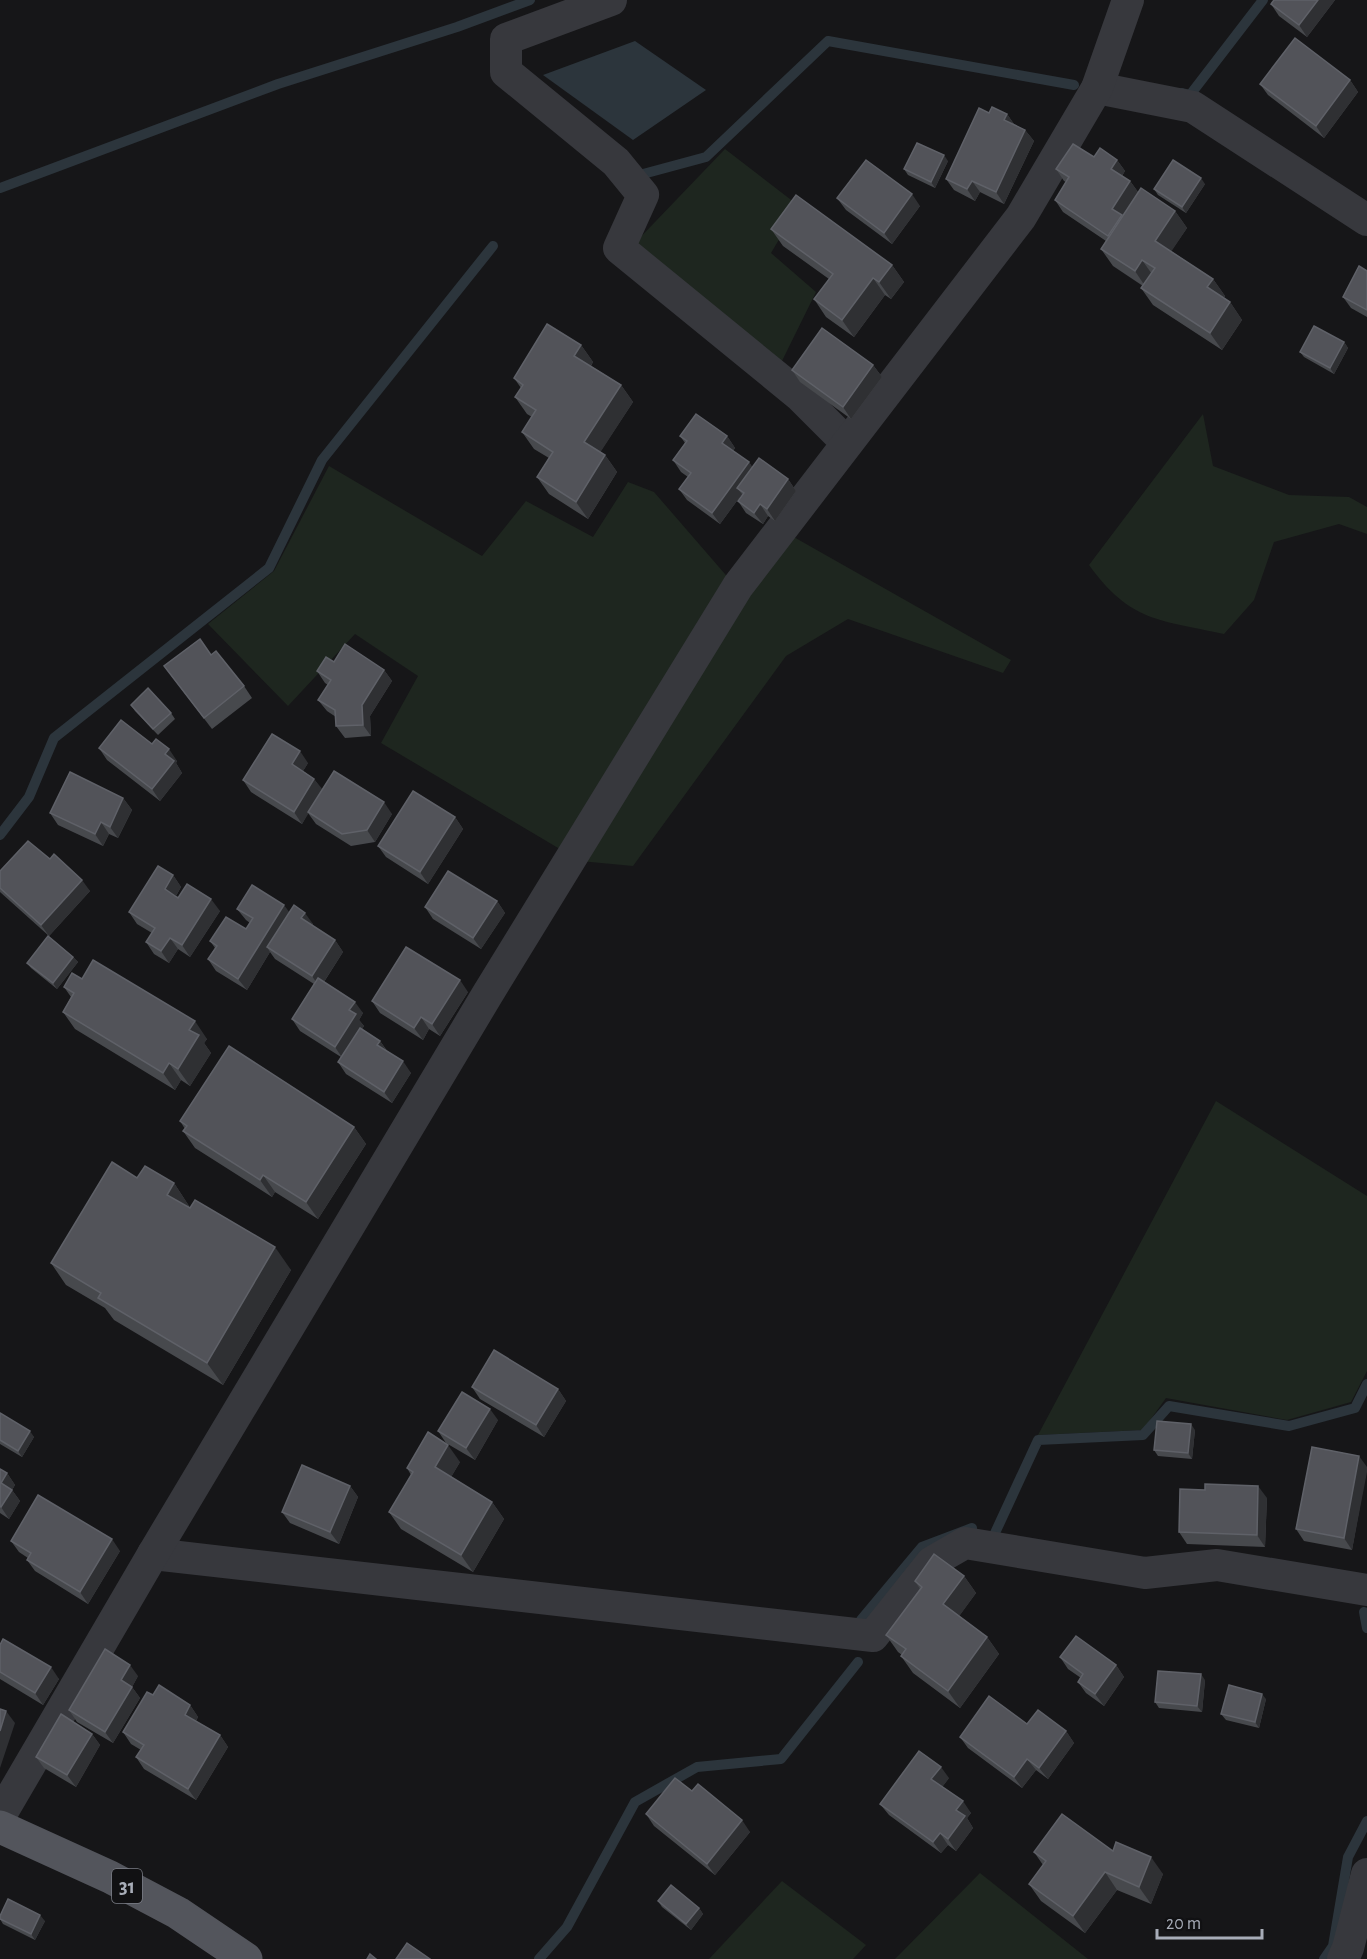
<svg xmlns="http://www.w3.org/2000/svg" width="1367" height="1959" font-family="'Alegreya Sans',sans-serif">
<rect width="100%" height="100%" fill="#161618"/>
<!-- green -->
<g fill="#1e261f">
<polygon points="725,149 799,206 771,253 816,292 781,363 632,246"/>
<path d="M1203,414L1213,466L1289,495L1349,497L1367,507V534L1339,524L1274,542L1254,600L1224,634C1160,620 1130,622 1089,565Z"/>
<polygon points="329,466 482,556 526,501 593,537 628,482 654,492 744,596 792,536 1011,660 1003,673 848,619 786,656 633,866 580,861 381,743 418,676 355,634 288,706 208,624 274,571"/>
<polygon points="1216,1101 1367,1196 1367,1371 1351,1402 1287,1420 1166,1398 1143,1430 1038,1435"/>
<polygon points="980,1873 1088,1959 895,1959"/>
<polygon points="782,1881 866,1945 853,1959 709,1959"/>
</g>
<!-- water -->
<polygon fill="#2c353c" points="635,41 706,90 633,140 543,75"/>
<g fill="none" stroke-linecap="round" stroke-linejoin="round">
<!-- stream -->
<g stroke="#2c353c" stroke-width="10">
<polyline points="1182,93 1190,95 1263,0"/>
<polyline points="643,174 706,157 828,41 1074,85"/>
<polyline points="0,188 278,84 457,27 530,0"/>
<polyline points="0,835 29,797 54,738 269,568 322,460 493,246"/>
<polyline points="995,1533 1038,1440 1143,1435 1169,1406 1289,1426 1355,1408 1367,1384"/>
<polyline points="1364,1612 1367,1628"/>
<polyline points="861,1620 922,1547 972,1528"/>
<polyline points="539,1959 567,1927 635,1802 697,1767 781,1759 858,1662"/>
<polyline points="1324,1959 1333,1946 1348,1857 1367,1821"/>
</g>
<!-- street -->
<g stroke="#37383d" stroke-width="32">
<polyline points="611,0 506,39 506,72 616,162 643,195 619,248 799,395 847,443"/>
<polyline points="1097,88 1193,107 1367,220"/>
<polyline points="153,1554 873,1636 932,1562 965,1543 1145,1573 1217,1565 1367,1590"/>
<polyline points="0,1816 153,1554 487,995 738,586 1021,217 1097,88 1128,0"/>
<polyline points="1343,1959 1348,1948 1367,1874"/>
</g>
<!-- primary -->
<polyline stroke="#53555c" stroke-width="33" points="0,1827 110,1877 178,1913 246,1959"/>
</g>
<!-- wall -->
<g fill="#47494d">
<polygon points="1335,0 1307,37 1279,16 1271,4"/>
<polygon points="1350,80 1358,92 1324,138 1268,95 1260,84"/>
<polygon points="989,113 1007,114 1014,124 1025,130 1034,141 1004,204 980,192 975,201 954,190 946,179"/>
<polygon points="1094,157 1117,160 1125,171 1122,176 1130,181 1138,192 1175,211 1187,228 1171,251 1213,279 1225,296 1224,298 1230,302 1242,320 1222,350 1153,305 1141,288 1143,286 1113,266 1101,249 1106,241 1063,212 1055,200 1066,182 1064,181 1056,169"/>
<polygon points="948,161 935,188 908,175 904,169"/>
<polygon points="1205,184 1186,213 1158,195 1154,189"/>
<polygon points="837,198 920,206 892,244 846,210"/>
<polygon points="771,229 892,265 904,282 891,299 885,295 854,337 826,317 814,299 829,279 783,246"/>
<polygon points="1367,271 1367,317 1351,308 1343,297"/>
<polygon points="1344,342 1348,348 1334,374 1304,357 1300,352"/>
<polygon points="581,345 593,362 591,366 621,385 633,402 600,452 605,455 617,472 588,519 549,494 537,477 549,458 534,449 522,432 532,417 527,414 515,397 521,388 514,378"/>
<polygon points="873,365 882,377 851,419 800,382 792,370"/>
<polygon points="680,436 727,436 735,448 733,451 749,462 752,467 788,479 796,491 775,521 768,516 763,524 746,513 738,501 743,495 742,494 720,524 687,500 679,489 688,477 681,472 673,460 685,443"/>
<polygon points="334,662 384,670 392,681 370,716 371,736 345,738 336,726 336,717 327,711 318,700 328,685 325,683 317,671"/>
<polygon points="164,666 244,686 252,698 212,729"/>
<polygon points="131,705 171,713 175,719 158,735 135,711"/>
<polygon points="152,744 177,761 176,763 182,773 160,801 107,760 99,748"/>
<polygon points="308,763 303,771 314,779 322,790 392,814 375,842 351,846 316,824 308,813 302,824 251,792 243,780"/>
<polygon points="123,798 132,810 118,838 109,834 103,846 58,825 50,813"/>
<polygon points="455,817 463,829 428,884 386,857 378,846"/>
<polygon points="50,859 90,891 49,936 0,892 0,871"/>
<polygon points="173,875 181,887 176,896 220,911 190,957 178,949 169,963 154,954 146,942 152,933 137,924 129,912"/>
<polygon points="497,901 505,913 481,949 433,919 425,907"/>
<polygon points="237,909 289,912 313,924 312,926 335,940 343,952 324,982 363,1013 359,1020 364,1026 362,1029 380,1041 388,1052 411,1073 392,1103 346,1074 338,1062 341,1057 300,1031 292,1019 314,984 275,959 270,952 247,990 216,971 208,959 215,948 210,941 246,929 250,923 246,920"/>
<polygon points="73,957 78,962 57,989 31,968 27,963"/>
<polygon points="64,987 207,1039 204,1043 211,1053 190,1086 181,1080 175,1090 75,1029 63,1012 71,997"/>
<polygon points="468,992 440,1036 429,1029 423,1040 380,1013 372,1001"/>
<polygon points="180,1121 354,1127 366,1144 318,1219 275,1192 272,1197 195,1148 183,1131 185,1129"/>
<polygon points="137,1178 174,1183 189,1206 188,1208 291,1270 223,1385 114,1320 105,1308 66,1285 51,1263"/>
<polygon points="472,1387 558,1389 566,1401 544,1437 480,1399"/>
<polygon points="0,1413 34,1437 22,1457 0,1444"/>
<polygon points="498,1420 475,1460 446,1443 438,1431"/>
<polygon points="1195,1430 1192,1459 1158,1456 1154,1450"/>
<polygon points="460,1462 451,1477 492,1502 504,1519 473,1572 401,1529 389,1512 411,1475 407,1468"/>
<polygon points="1367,1467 1352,1550 1304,1541 1296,1529"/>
<polygon points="0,1469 7,1473 15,1485 12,1490 20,1501 9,1519 0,1513"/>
<polygon points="350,1486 358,1497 339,1544 290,1523 282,1512"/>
<polygon points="1267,1498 1265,1547 1187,1544 1179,1532"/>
<polygon points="11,1541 120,1551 88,1604 35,1571 27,1560 28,1558 19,1552"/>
<polygon points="964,1576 976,1593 959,1616 987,1637 999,1654 960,1708 913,1673 901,1656 902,1655 898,1652 886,1635 920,1589 915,1581"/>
<polygon points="0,1645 59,1679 43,1705 0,1679"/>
<polygon points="1060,1657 1116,1665 1124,1677 1104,1706 1086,1693 1078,1682 1081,1678 1068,1669"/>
<polygon points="138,1676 132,1687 140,1698 113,1743 77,1722 69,1710"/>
<polygon points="1205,1680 1202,1712 1159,1708 1155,1702"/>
<polygon points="153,1695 190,1705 198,1717 196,1721 220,1735 228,1747 196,1800 144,1769 136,1757 141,1750 131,1744 123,1732"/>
<polygon points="1266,1699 1259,1728 1226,1720 1221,1714"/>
<polygon points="1027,1724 1066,1731 1074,1743 1048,1779 1036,1770 1022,1788 968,1748 960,1737"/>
<polygon points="92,1734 100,1745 76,1787 44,1768 36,1757"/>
<polygon points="949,1778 942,1787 971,1813 967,1818 973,1828 956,1851 948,1845 941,1853 889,1815 880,1804"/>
<polygon points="692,1791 750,1832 715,1875 654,1826 646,1814"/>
<polygon points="1113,1851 1163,1874 1151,1904 1117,1890 1085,1933 1041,1901 1029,1884 1043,1865 1034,1852"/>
<polygon points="658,1901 699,1908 703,1914 691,1930 662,1907"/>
<polygon points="0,1919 45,1921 35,1940 3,1924"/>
</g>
<!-- shaded-wall -->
<g fill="#2f3033">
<polygon points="1318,0 1335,0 1307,37 1299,25"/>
<polygon points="1350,80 1358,92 1324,138 1316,126"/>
<polygon points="1007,114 1015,126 1004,120"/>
<polygon points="1025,130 1034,141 1004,204 996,192"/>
<polygon points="944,155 948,161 935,188 931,182"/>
<polygon points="1117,160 1125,171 1119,180 1111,169"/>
<polygon points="1201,178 1205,184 1186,213 1182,207"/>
<polygon points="972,181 980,192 975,201 967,189"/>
<polygon points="1130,181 1138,192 1116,247 1108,236 1112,209"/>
<polygon points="912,194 920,206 892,244 884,233"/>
<polygon points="1175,211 1187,228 1167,258 1155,241"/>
<polygon points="1142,260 1154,277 1147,289 1135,271"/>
<polygon points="892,265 904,282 891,299 879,282"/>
<polygon points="873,278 885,295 854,337 842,320"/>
<polygon points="1213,279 1225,296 1219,305 1207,287"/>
<polygon points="1230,302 1242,320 1222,350 1210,333"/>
<polygon points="1344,342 1348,348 1334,374 1330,368"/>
<polygon points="581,345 593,362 586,373 574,356"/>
<polygon points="873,365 882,377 851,419 843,407"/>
<polygon points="621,385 633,402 596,459 584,442"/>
<polygon points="727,436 735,448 730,454 722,443"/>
<polygon points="605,455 617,472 588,519 576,502"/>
<polygon points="749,462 757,474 737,488 742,494 720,524 712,513"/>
<polygon points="788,479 796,491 775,521 767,509"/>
<polygon points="760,504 768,516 763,524 754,513"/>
<polygon points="384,670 392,681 370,716 371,736 363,725 362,705"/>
<polygon points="169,749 177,761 176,763 182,773 160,801 152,789 165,754"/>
<polygon points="300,751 308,763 300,776 292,764"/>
<polygon points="314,779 323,790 302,824 294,812"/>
<polygon points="123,798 132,810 118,838 110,827"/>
<polygon points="384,802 392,814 375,842 367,830"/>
<polygon points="455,817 463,829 428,884 420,872"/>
<polygon points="101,822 109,834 103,846 95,834"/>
<polygon points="173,875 181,887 173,901 165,889"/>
<polygon points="82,880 90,891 49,936 41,925"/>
<polygon points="211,899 220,911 190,957 182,945"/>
<polygon points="497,901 505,913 481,949 473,938"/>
<polygon points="284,905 293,917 267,947 270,952 247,990 238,979"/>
<polygon points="305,913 313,924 309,930 301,918"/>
<polygon points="170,938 178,949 169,963 161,951"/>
<polygon points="335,940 343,952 320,988 312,976"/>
<polygon points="73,957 78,962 57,989 53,983"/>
<polygon points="460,980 468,992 440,1036 432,1024"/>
<polygon points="355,1002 363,1013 359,1020 364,1026 343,1059 335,1047 349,1010"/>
<polygon points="421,1017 429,1029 423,1040 414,1028"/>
<polygon points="195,1021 207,1039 204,1043 211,1053 190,1086 178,1069 189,1030"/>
<polygon points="380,1041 388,1053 377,1045"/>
<polygon points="403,1061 411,1073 392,1103 384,1092"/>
<polygon points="169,1063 181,1080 175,1090 163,1073"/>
<polygon points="354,1127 366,1144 318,1219 306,1202"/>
<polygon points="263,1175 275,1192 272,1197 260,1180"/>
<polygon points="174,1183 189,1206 183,1217 167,1195"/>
<polygon points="275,1247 291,1270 223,1385 207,1363"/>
<polygon points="558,1389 566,1401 544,1437 536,1425"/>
<polygon points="490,1409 498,1420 475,1460 466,1448"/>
<polygon points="1191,1424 1195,1430 1192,1459 1188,1453"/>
<polygon points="30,1431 34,1437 22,1457 18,1451"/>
<polygon points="448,1445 460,1462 447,1484 435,1467"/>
<polygon points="1359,1456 1367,1467 1367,1472 1352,1550 1344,1538"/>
<polygon points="7,1473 15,1485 12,1490 20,1501 9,1519 1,1507 1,1483"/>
<polygon points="350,1486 358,1497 339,1544 330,1532"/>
<polygon points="1258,1486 1267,1498 1265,1547 1257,1535"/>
<polygon points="492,1502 504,1519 473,1572 461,1555"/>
<polygon points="112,1539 120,1551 88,1604 80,1592"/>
<polygon points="964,1576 976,1593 955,1622 943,1604"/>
<polygon points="987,1637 999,1654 960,1708 948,1691"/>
<polygon points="130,1665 138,1676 132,1687 140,1698 113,1743 105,1732 121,1680"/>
<polygon points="1116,1665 1124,1677 1104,1706 1095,1694"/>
<polygon points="51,1667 59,1679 43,1705 35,1693"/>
<polygon points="1201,1674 1205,1680 1202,1712 1197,1706"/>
<polygon points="1262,1694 1266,1699 1259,1728 1255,1722"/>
<polygon points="190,1705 198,1717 193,1726 185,1715"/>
<polygon points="6,1711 15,1723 0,1768 0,1731"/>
<polygon points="1066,1731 1074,1743 1048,1779 1039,1768"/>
<polygon points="92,1734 100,1745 76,1787 67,1775"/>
<polygon points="220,1735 228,1747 196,1800 188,1789"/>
<polygon points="1027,1759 1036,1770 1022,1788 1014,1777"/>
<polygon points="941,1767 949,1778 940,1790 931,1779"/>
<polygon points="963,1801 971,1813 967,1818 973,1828 956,1851 948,1839 956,1810"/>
<polygon points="742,1820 750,1832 715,1875 707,1864"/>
<polygon points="940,1833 948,1845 941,1853 933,1842"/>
<polygon points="1151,1857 1163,1874 1151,1904 1139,1887"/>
<polygon points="1105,1872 1117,1890 1085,1933 1073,1916"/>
<polygon points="699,1908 703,1914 691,1930 686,1924"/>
<polygon points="40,1915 45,1921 35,1940 31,1934"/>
</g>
<!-- building -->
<g fill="#525359" stroke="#5f6168" stroke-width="1.5">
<polygon points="1274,0 1318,0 1299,25 1271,4"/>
<polygon points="1295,38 1350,80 1316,126 1260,84"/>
<polygon points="992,107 1007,114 1004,120 1025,130 996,192 972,181 967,189 946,179 979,108 989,113"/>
<polygon points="917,143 944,155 931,182 904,169"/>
<polygon points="1073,144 1094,157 1100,148 1117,160 1111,169 1130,181 1112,209 1122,215 1108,236 1055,200 1069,177 1056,169"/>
<polygon points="866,160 912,194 884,233 837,198"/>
<polygon points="1173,160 1201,178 1182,207 1154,189"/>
<polygon points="1141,188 1175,211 1155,241 1213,279 1207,287 1230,302 1210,333 1141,288 1155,268 1142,260 1135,271 1101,249"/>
<polygon points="796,195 892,265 879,282 873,278 842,320 814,299 833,274 771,229"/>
<polygon points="1359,266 1367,271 1367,310 1343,297"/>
<polygon points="547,324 581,345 574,356 621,385 584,442 605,455 576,502 537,477 553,452 522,432 536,410 515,397 523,385 514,378"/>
<polygon points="1314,326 1344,342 1330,368 1300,352"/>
<polygon points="822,328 873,365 843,407 792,370"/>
<polygon points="696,414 727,436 722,443 749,462 712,513 679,489 691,473 673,460 687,441 680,436"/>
<polygon points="759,458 788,479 767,509 760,504 754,513 738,501 744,493 737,488"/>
<polygon points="200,639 211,655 216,651 244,686 204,718 164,666"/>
<polygon points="345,644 384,670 362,705 363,725 336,726 335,710 318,700 331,680 317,671 326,657 334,662"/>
<polygon points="148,688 171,713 153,729 131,705"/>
<polygon points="121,720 152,744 156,739 169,749 165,754 174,761 152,789 99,748"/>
<polygon points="272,734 300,751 292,764 314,779 294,812 243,780"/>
<polygon points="334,771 384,802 367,830 342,834 308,812"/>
<polygon points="70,772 123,798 110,827 101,822 95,834 50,813"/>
<polygon points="413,791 455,817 420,872 378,846"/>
<polygon points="28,841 50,859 54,854 82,880 41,925 0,888 0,871"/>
<polygon points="158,866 173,875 165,889 178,898 187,884 211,899 182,945 170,938 161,951 146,942 155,928 129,912"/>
<polygon points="448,871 497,901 473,938 425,907"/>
<polygon points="252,885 284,905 238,979 208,959 217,946 210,941 226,917 246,929 253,918 237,909"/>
<polygon points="294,905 305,913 301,918 335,940 312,976 267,947"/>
<polygon points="48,936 73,957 53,983 27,963"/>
<polygon points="406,947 460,980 432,1024 421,1017 414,1028 372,1001"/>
<polygon points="93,960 195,1021 189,1030 199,1035 178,1069 169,1063 163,1073 63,1012 74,993 64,987 72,973 82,979"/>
<polygon points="318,978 355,1002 349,1010 356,1014 335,1047 292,1019"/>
<polygon points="360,1028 380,1041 377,1045 403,1061 384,1092 338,1062"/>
<polygon points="229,1046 354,1127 306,1202 263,1175 260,1180 183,1131 187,1126 180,1121"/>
<polygon points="112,1162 137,1178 145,1166 174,1183 167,1195 190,1208 195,1200 275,1247 207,1363 98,1298 101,1293 51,1263"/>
<polygon points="494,1350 558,1389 536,1425 472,1387"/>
<polygon points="462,1392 490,1409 466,1448 438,1431"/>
<polygon points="0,1413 30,1431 18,1451 0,1440"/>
<polygon points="1157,1421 1191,1424 1188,1453 1154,1450"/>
<polygon points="428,1432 448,1445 435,1467 492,1502 461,1555 389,1512 413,1472 407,1468"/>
<polygon points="1312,1447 1359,1456 1344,1538 1296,1529"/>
<polygon points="302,1465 350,1486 330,1532 282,1512"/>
<polygon points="0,1469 7,1473 1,1483 12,1490 1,1507 0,1506"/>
<polygon points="1205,1484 1258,1486 1257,1535 1179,1532 1180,1489 1205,1490"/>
<polygon points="38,1495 112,1539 80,1592 27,1560 31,1553 11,1541"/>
<polygon points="934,1554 964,1576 943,1604 987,1637 948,1691 901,1656 906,1649 886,1635 922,1587 915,1581"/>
<polygon points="1076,1636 1116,1665 1095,1694 1078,1682 1083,1674 1060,1657"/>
<polygon points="3,1639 51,1667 35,1693 0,1672 0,1645"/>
<polygon points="105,1649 130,1665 121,1680 132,1687 105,1732 69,1710"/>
<polygon points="1158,1671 1201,1674 1197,1706 1155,1702"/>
<polygon points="159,1685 190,1705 185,1715 220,1735 188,1789 136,1757 144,1745 123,1732 147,1692 153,1695"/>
<polygon points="1229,1685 1262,1694 1255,1722 1221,1714"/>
<polygon points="989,1696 1027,1724 1038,1710 1066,1731 1039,1768 1027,1759 1014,1777 960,1737"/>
<polygon points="0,1709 6,1711 0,1731"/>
<polygon points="61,1714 92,1734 67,1775 36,1757"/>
<polygon points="919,1751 941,1767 931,1779 963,1801 956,1810 965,1816 948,1839 940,1833 933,1842 880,1804"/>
<polygon points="675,1778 692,1791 698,1784 742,1820 707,1864 646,1814"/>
<polygon points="1062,1814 1113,1851 1116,1842 1151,1857 1139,1887 1105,1872 1073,1916 1029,1884 1046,1861 1034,1852"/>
<polygon points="671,1885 699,1908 686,1924 658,1901"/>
<polygon points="8,1899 40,1915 31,1934 0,1919 0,1916"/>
<polygon points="407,1943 430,1959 396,1959"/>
<polygon points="370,1954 376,1959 367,1959"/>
</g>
<g text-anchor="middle" stroke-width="4.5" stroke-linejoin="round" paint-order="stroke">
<!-- shield labels -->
<rect fill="#111113" stroke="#7b7e86" stroke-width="1.5" x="112" y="1869" width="30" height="34" rx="4.5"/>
<g font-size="20" font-weight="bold" fill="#a8adb8">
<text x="127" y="1893">31</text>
</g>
</g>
<!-- scale -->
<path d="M1157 1929v9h105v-9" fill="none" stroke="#a8adb8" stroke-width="3"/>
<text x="1166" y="1929" font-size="18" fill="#a8adb8" stroke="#111113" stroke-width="4.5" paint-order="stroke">20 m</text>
</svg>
